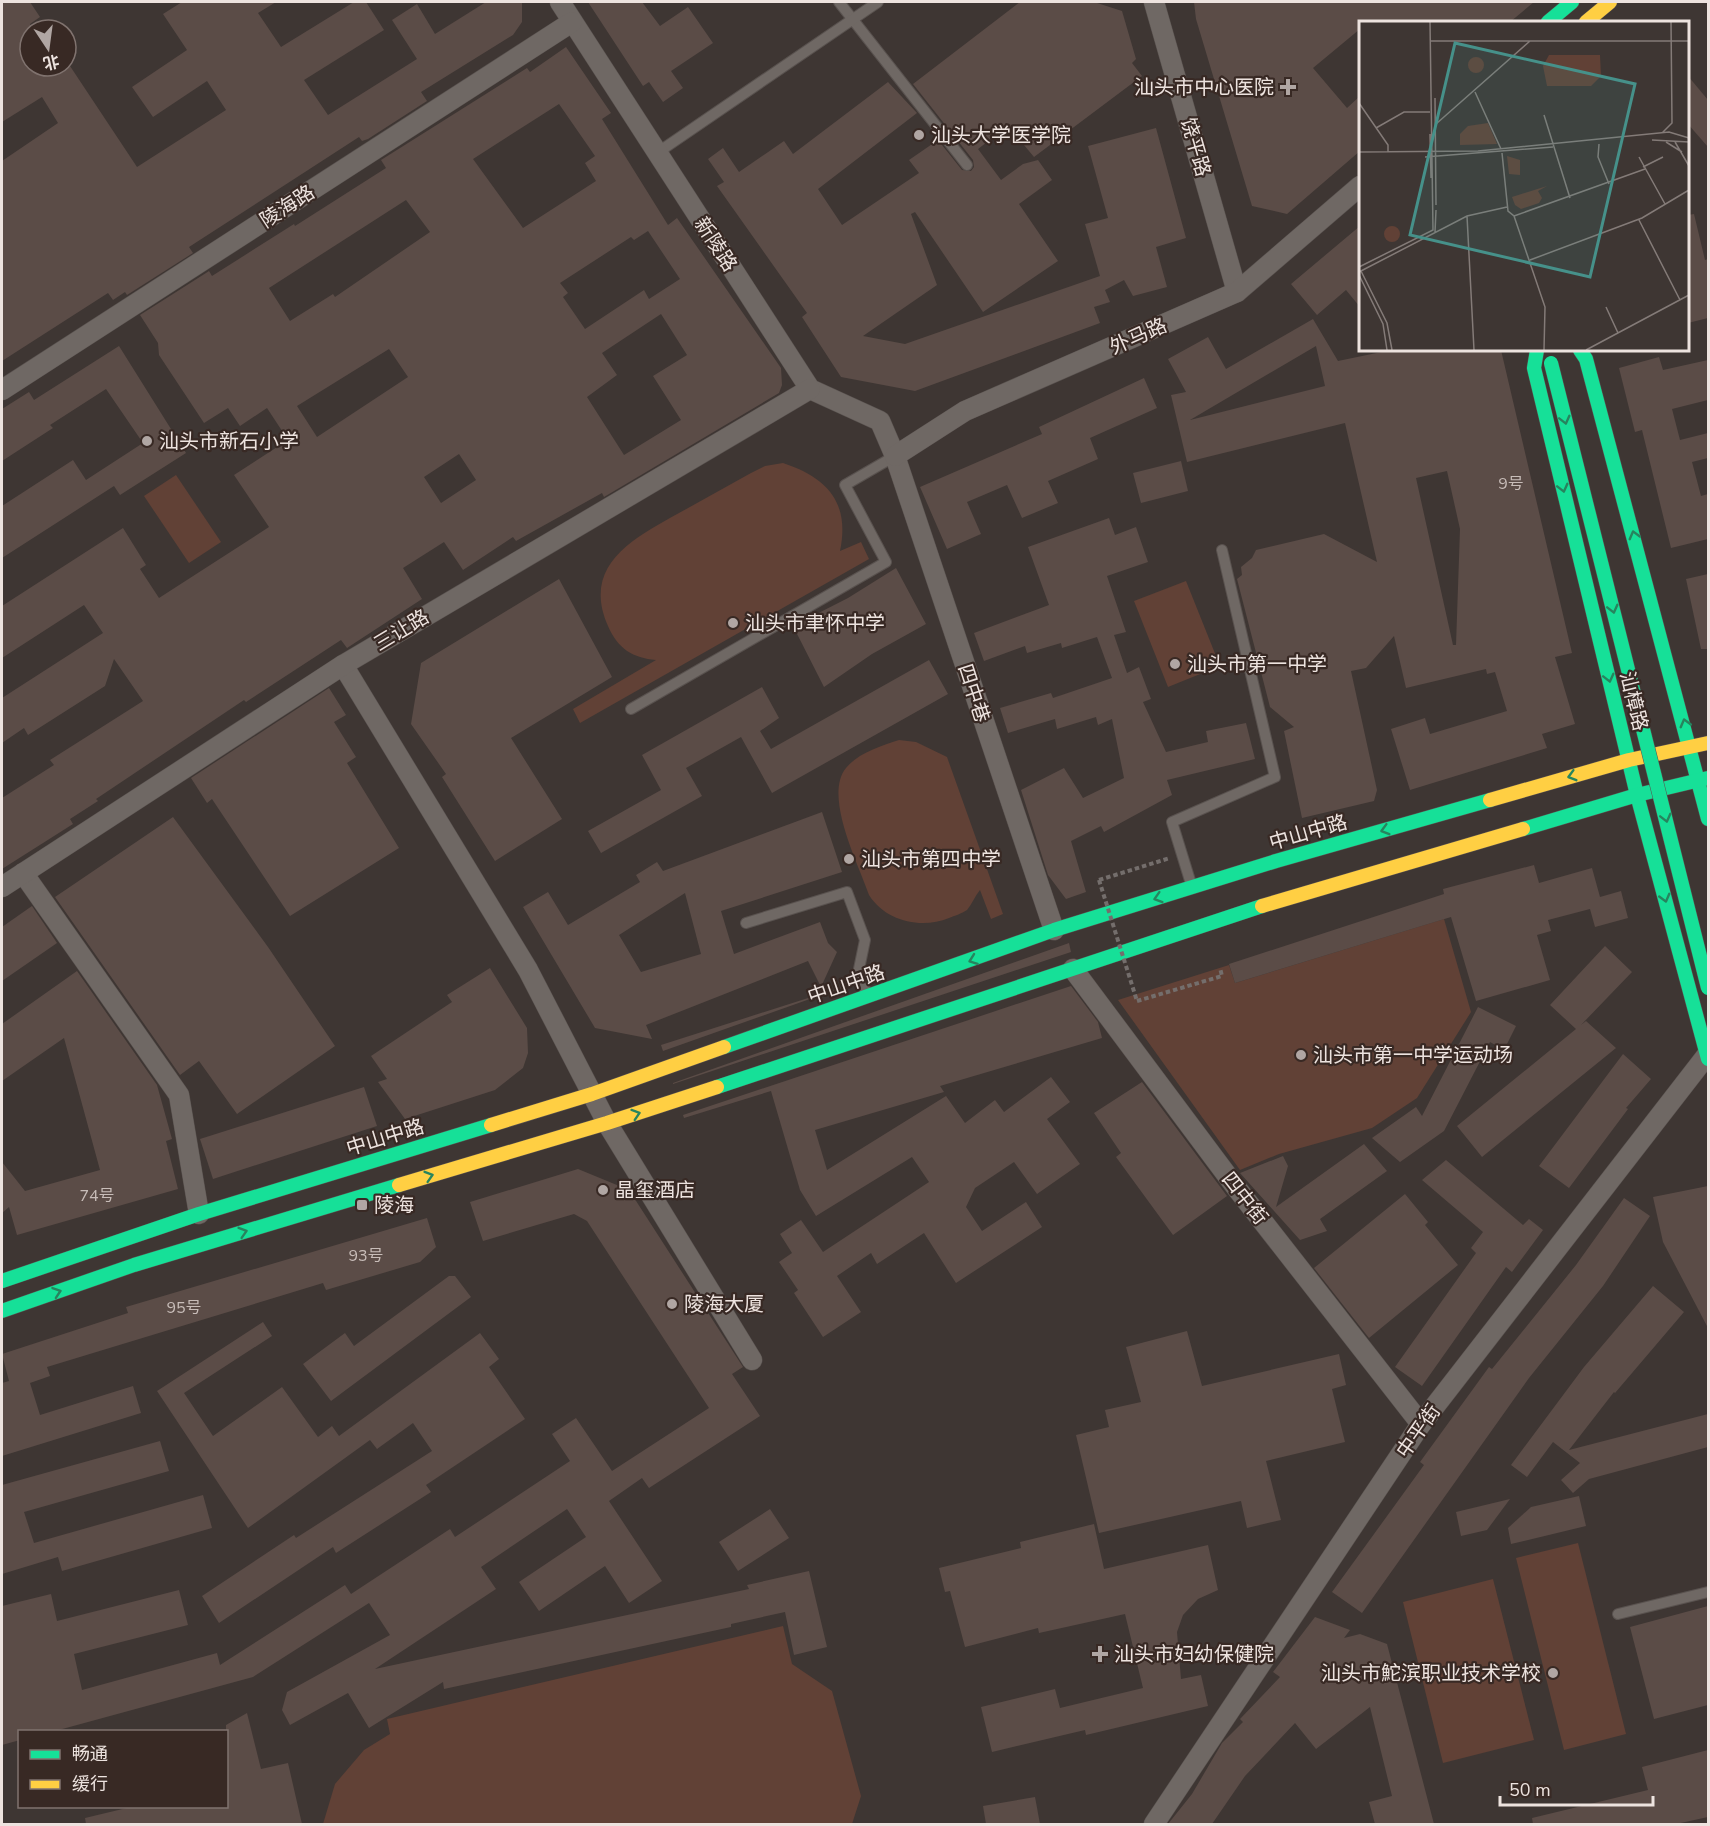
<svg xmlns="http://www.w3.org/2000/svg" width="1710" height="1826" font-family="'Nunito Sans','Noto Sans SC',sans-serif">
<rect width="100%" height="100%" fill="#3e3633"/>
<!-- green -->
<g fill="#614136">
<path d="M783,463C828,478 850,503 840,551L861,542L869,559L580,723L573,709L656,660C633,658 618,649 608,626C581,565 634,538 679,513C703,500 727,486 751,473L765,466Z"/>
<polygon points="176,475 221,542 189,563 144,496"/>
<polygon points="1186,581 1220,666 1168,687 1134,601"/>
<path d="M899,740L916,742L947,757L1003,914L991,919L980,890C975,896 972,904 967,910C963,913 954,916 949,918C922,929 886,922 869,895C859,865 823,796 846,768C858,753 881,746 899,740Z"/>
<polygon points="1444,919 1471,1012 1417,1098 1372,1128 1279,1154 1240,1170 1118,1000 1229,965 1235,983"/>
<polygon points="1578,1543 1626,1734 1564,1750 1516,1558"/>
<polygon points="1493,1579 1534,1740 1443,1763 1403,1602"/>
<polygon points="783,1626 792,1664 832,1691 861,1796 852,1824 323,1824 335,1784 364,1750 390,1734 387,1719"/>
</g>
<!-- building -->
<g fill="#5b4c47" fill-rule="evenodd">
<polygon points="2,2 30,2 40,17 30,24 30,66 70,66 137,167 226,110 207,81 153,117 132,87 187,50 163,14 182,2 276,2 258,13 281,47 354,2 366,2 384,30 304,80 328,115 417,59 392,20 417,4 435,34 486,2 522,2 522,22 513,35 421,92 427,101 368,139 362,141 359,137 189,247 193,253 127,295 125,292 113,300 108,293 2,361 2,161 58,123 42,97 2,122"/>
<polygon points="588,2 642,2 660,26 688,7 713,43 671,71 683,88 663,102 649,82 643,86"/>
<polygon points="1020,2 1094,2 1122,11 1136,59 1132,63 1142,76 1034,157 1008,126 978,149 1001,180 1023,164 1038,160 1052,180 1019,204 1058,261 983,312 915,212 911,214 937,285 863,336 905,344 1100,276 1085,224 1108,218 1088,146 1156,128 1186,238 1156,247 1167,287 1133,296 1124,280 1105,290 1110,302 1094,307 1100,323 915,391 841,377 802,317 807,313 717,186 724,182 708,159 723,148 739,172 784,141 793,154 888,82 917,113 818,189 842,225 919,173 909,160 938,140 962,170 971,171 974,167 973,160 913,84"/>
<polygon points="1194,2 1534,2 1510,22 1360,22 1360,29 1313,68 1347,108 1360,96 1360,151 1287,214 1252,206 1196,19"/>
<path d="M566,47L611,113L602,119L668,225L677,218L781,368L782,385L779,393L604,497L602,493L516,541L513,537L463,570L444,542L403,568L422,599L347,648L341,640L246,702L244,700L96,799L98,801L70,819L73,824L2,869V798L54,765L50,760L143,701L114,659L105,686L28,735L24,728L2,743V698L103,633L84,605L2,658V606L123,528L146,565L140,569L159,598L269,527L234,475L288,440L267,408L240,426L228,408L204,423L159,355L158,343L140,315L206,273L209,271L212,276L294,224L295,226L386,168L381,160L527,68L530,72ZM559,104L595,156L585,163L596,181L523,228L473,159ZM406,200L430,232L335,297L333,294L290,321L269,288ZM648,231L680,279L649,299L644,290L585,329L563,297L568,293L560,283L631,237L634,240ZM661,314L687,355L653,376L681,420L624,455L587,397L617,375L602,353ZM389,349L408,377L317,437L297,406ZM459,454L476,480L441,503L424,477Z"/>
<polygon points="1688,76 1708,100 1708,147 1688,124"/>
<polygon points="1694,214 1705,260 1708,259 1708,318 1688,323 1688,215"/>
<polygon points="1360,226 1360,307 1346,290 1317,315 1291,284"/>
<path d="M1313,319L1338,361L1391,350H1501L1572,653L1555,657L1575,724L1542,734L1547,748L1410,790L1391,729L1425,718L1430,734L1507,711L1495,672L1487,674L1486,669L1406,688L1394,636L1366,668L1351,671L1377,790L1374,801L1302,818L1284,731L1294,727L1270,707L1237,579L1242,575L1241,567L1252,558L1256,550L1324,534L1377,562L1345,423L1187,462L1171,395L1186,392L1168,359L1208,337L1226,369ZM1316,346L1325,386L1190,420ZM1447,471L1460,529L1456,645H1453L1416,478Z"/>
<polygon points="119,346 186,453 120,495 114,486 2,558 2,506 73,460 86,480 143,443 106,389 50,425 53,428 2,461 2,409 29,392 34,400"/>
<polygon points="1659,357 1663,370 1708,360 1708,400 1672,409 1680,440 1708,433 1708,458 1692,462 1701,496 1708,494 1708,539 1671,548 1642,430 1635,432 1619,368"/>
<polygon points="1144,378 1157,408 1090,438 1098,459 1048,481 1058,503 1022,518 1007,485 967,502 981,534 947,549 920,487 1042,434 1039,427"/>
<polygon points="1181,461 1188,491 1141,503 1133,473"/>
<polygon points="1109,518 1115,535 1136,527 1148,562 1107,576 1126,632 1114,635 1127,673 1139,667 1151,699 1143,702 1166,752 1208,742 1206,731 1246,723 1255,759 1167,780 1172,795 1104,832 1101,826 1071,841 1086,892 1066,899 1048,875 1021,790 1064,768 1083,798 1124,778 1112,719 1098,725 1096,717 1057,729 1055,719 1008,733 1000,708 1051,693 1053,698 1112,678 1097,637 1062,648 1061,643 1027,653 1025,646 984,661 974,633 1049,605 1028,547"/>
<polygon points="896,568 926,624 872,654 824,687 793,626 848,598"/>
<polygon points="1708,574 1708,649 1701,649 1686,579"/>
<polygon points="559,579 612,677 511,738 562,819 495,861 442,777 446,774 411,724 421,663"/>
<polygon points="929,660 948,694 772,793 741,737 686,768 702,796 601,853 588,831 661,790 642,755 762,687 779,718 760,731 771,749"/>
<polygon points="329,688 346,715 334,722 356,757 347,763 399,848 290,916 212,799 207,803 191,778"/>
<path d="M822,812L842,872L721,911L734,954L820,922L828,943L837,952L821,987L808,961L646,1025L652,1039L595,1028L523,907L548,892L568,925L640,882L636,875L657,862L663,871ZM685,893L701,954L641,972L619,935Z"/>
<polygon points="173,817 268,947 335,1046 237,1114 199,1061 180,1075 55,897"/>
<polygon points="1534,865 1539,883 1592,868 1600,897 1621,891 1628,918 1595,927 1590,909 1548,920 1551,931 1537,935 1550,980 1476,1001 1451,917 1235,983 1229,964 1444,894 1443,889"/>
<polygon points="32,906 57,943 2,981 2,927"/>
<polygon points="1069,943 1071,952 673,1084 673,1083"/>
<polygon points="1605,946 1632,972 1581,1025 1586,1021 1616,1048 1482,1157 1457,1126 1576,1029 1550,1005"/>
<polygon points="490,968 527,1028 528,1053 523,1068 495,1090 405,1119 378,1082 387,1079 371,1056 452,1002 447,995"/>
<polygon points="77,971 157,1085 172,1139 166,1141 178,1189 17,1235 9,1207 2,1213 2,1162 25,1191 100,1170 64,1038 2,1081 2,1024"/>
<polygon points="855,983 663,1051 661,1045"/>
<polygon points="1071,986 1098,1022 1102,1038 940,1086 944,1092 815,1130 827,1170 946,1096 965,1123 995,1100 1004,1112 1051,1077 1070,1102 1047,1119 1080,1164 1037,1194 1014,1162 975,1188 966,1207 982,1231 1026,1202 1042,1227 956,1283 924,1233 877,1264 871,1253 837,1276 861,1312 823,1337 794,1293 798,1290 779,1262 792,1253 780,1234 801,1220 823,1252 929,1182 912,1157 816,1216 800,1190 771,1091 684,1118 683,1115"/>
<polygon points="1478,1007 1516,1026 1504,1050 1490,1042 1444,1131 1400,1162 1372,1138 1416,1107 1422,1116"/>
<polygon points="1623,1054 1651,1079 1626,1108 1628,1109 1569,1188 1539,1166"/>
<polygon points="1142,1082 1227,1196 1173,1235 1116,1157 1121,1153 1094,1113"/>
<polygon points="364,1087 377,1126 213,1179 200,1139"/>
<polygon points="1364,1144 1387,1171 1320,1219 1327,1231 1300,1240 1240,1173 1283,1156 1288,1166 1276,1207"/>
<polygon points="1446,1160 1523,1225 1529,1219 1543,1230 1512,1272 1506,1267 1422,1386 1395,1367 1476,1253 1471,1248 1483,1232 1422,1180"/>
<polygon points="578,1169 629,1190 743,1367 732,1374 760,1416 649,1488 642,1478 609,1501 662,1581 629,1603 605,1566 539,1611 519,1582 586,1537 567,1509 481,1567 496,1589 375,1669 749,1589 747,1585 809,1571 827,1647 794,1655 785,1612 731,1624 731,1627 444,1689 443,1682 369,1728 348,1693 290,1725 282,1710 287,1692 390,1635 369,1603 253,1677 55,1731 20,1731 20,1740 2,1745 2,1606 51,1594 57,1621 179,1590 188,1625 74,1654 82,1690 217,1653 220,1665 345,1585 351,1594 450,1529 455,1537 570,1461 552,1434 576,1418 612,1471 709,1408 587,1221 574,1214 483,1241 470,1202"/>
<polygon points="1708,1186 1708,1328 1663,1242 1653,1197"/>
<polygon points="1405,1194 1428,1222 1425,1225 1458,1265 1369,1338 1314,1268"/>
<polygon points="1624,1198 1650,1216 1603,1286 1529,1378 1362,1613 1332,1592 1424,1465 1420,1462 1489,1367 1492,1369 1576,1265"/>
<polygon points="427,1218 436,1247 420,1262 326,1290 323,1283 47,1367 50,1376 30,1383 40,1415 133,1386 141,1413 2,1456 2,1383 9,1381 2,1354 128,1313 126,1307"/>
<polygon points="449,1276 455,1276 471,1297 331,1401 303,1364 345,1333 354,1346"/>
<polygon points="1653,1286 1684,1312 1615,1393 1614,1392 1569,1450 1708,1414 1708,1447 1589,1479 1573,1493 1561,1480 1580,1463 1553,1442 1527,1477 1511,1465 1584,1367"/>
<polygon points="263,1322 272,1336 184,1393 213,1436 282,1387 318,1437 332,1426 339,1436 480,1333 499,1359 489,1367 525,1419 426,1485 431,1492 336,1553 333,1547 219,1623 202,1596 294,1535 296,1538 432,1451 413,1423 377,1449 370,1440 248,1528 157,1391"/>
<polygon points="1187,1331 1202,1386 1339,1354 1346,1385 1332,1389 1345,1442 1266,1461 1281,1520 1247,1528 1241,1501 1099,1533 1076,1435 1109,1427 1105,1410 1141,1402 1126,1347"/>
<polygon points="160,1441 169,1471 24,1512 34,1543 203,1495 212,1528 62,1571 58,1557 2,1574 2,1485"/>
<polygon points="1579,1496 1586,1526 1511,1544 1508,1528 1531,1507"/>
<polygon points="1510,1499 1487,1530 1461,1536 1456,1512"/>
<polygon points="770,1509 789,1538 738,1571 719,1542"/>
<polygon points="1094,1524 1104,1569 1208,1545 1218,1590 1198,1599 1183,1615 1177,1632 1181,1679 1201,1675 1208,1706 1086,1735 1085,1730 992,1752 981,1707 1055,1689 1060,1708 1143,1688 1125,1614 1039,1633 1038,1628 965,1647 950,1591 945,1592 939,1568 1021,1548 1020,1542"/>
<polygon points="1708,1606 1708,1705 1654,1719 1630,1627"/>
<polygon points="1315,1617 1350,1630 1344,1638 1360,1634 1387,1644 1434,1824 1375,1824 1369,1802 1392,1796 1370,1707 1316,1749 1295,1723 1245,1776 1212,1824 1168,1824 1192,1794 1222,1743 1243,1722 1240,1719 1280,1677 1273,1672"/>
<polygon points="247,1713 261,1769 288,1763 302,1824 86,1824 85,1818 135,1806 226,1806 226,1725"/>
<polygon points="1708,1750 1708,1817 1676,1824 1533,1824 1532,1818 1648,1790 1642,1767"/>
<polygon points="1035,1797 1040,1824 986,1824 983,1806"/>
</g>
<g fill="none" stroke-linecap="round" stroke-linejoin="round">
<defs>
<g id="lane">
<polyline points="839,2 967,165"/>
<polyline points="657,153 878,2"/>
<polyline points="631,709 886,562 845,485 895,456"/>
<polyline points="1192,887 1172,822 1275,777 1222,550"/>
<polyline points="746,923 847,892 865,940 859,969 867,996"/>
<polyline points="1618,1614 1708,1592"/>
</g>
<g id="street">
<polyline points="560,2 810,389 880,421 895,456 1054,930"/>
<polyline points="1154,2 1237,292"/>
<polyline points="2,390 572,22"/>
<polyline points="895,456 965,411 1237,292 1360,186"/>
<polyline points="343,665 528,970 607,1123 752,1360"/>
<polyline points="23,873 179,1095 199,1214"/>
<polyline points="2,887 343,665 810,389"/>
<polyline points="1073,969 1235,1186 1421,1424"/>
<polyline points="1154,1824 1421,1424 1707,1055"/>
</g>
<g id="fast">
<polyline points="1548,22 1572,2"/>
<polyline points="1537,350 1534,368 1637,795 1708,1059"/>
<polyline points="1580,350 1586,359 1708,819"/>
<polyline points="1523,829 1637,795 1708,778"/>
<polyline points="724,1047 1054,930 1276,861 1490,800"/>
<polyline points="717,1087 1262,906"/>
<polyline points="2,1281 199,1214 491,1125"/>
<polyline points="2,1311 134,1265 399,1185"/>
</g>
<g id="slow">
<polyline points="1586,22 1610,2"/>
<polyline points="1490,800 1629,760 1708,743"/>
<polyline points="1262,906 1523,829"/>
<polyline points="491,1125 592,1094 724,1047"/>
<polyline points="399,1185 607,1123 717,1087"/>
</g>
</defs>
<!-- lane casing -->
<use href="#lane" stroke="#59524f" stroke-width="12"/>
<!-- street casing -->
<use href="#street" stroke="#59524f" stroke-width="21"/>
<!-- fast casing -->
<use href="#fast" stroke="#59524f" stroke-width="15"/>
<!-- slow casing -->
<use href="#slow" stroke="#59524f" stroke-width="15"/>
<!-- path -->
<g stroke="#746e6c" stroke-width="4" stroke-dasharray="4.5 3" stroke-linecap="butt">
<polyline points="1099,880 1170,858"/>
<polyline points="1137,1001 1222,976 1220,968"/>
</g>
<!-- lane -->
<use href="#lane" stroke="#6f6864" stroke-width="10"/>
<!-- street -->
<use href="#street" stroke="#6f6864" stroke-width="20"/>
<!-- fast -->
<use href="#fast" stroke="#16e098" stroke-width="14"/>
<!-- slow -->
<use href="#slow" stroke="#ffcf43" stroke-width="14"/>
<defs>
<polyline id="fast-bridge" points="1551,363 1708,988"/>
</defs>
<!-- fast-bridge casing -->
<use href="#fast-bridge" stroke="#59524f" stroke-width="15" stroke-linecap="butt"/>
<!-- path-bridge -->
<polyline stroke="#746e6c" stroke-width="4" stroke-dasharray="4.5 3" stroke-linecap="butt" points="1099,880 1137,1001"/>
<!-- fast-bridge -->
<use href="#fast-bridge" stroke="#16e098" stroke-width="14"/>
</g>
<!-- one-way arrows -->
<defs><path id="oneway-chevron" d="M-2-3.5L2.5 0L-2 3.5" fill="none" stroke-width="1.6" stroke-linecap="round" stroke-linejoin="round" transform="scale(1.5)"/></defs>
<g stroke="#27845e">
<use href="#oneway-chevron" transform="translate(1565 420) rotate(76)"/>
<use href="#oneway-chevron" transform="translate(1563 488) rotate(76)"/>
<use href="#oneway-chevron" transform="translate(1634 535) rotate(-105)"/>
<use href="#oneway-chevron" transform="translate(1613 609) rotate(76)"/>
<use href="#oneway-chevron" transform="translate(1609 678) rotate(76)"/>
<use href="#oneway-chevron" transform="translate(1685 723) rotate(-105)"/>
<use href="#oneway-chevron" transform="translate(1572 776) rotate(164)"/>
<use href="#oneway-chevron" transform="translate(1666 818) rotate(76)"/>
<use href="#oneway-chevron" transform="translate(1385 830) rotate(164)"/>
<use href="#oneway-chevron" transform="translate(1158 898) rotate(163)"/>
<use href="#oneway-chevron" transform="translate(1665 898) rotate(75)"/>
<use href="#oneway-chevron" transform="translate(973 960) rotate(160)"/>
<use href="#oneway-chevron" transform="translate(636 1114) rotate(-18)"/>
<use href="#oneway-chevron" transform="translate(429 1176) rotate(-17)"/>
<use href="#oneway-chevron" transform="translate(243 1232) rotate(-17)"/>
<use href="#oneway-chevron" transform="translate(57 1292) rotate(-19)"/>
</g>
<!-- markers -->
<g fill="#b0a6a3" stroke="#382924" stroke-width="2">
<path d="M1285 78h6v6h6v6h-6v6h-6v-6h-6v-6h6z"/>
<circle cx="919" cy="135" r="6"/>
<circle cx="147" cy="441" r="6"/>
<circle cx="733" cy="623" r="6"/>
<circle cx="1175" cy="664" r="6"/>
<circle cx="849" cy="859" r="6"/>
<circle cx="1301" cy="1055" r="6"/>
<circle cx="603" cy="1190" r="6"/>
<rect x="356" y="1199" width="12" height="12" rx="3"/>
<circle cx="672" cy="1304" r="6"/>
<path d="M1097 1645h6v6h6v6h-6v6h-6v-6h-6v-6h6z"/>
<circle cx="1553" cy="1673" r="6"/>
</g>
<g text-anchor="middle" stroke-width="4.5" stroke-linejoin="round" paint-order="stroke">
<!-- number labels -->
<g font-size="16" fill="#c8bdb9">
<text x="1511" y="489">9号</text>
<text x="97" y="1201">74号</text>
<text x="366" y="1261">93号</text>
<text x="184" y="1313">95号</text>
</g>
<!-- poi labels -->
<g font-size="20" fill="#ede3df" stroke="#382924" text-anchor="start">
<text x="1274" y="94" text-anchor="end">汕头市中心医院</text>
<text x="931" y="142">汕头大学医学院</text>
<text x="159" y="448">汕头市新石小学</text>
<text x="745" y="630">汕头市聿怀中学</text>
<text x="1187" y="671">汕头市第一中学</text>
<text x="861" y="866">汕头市第四中学</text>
<text x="1313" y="1062">汕头市第一中学运动场</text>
<text x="615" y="1197">晶玺酒店</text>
<text x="374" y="1212">陵海</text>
<text x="684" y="1311">陵海大厦</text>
<text x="1114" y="1661">汕头市妇幼保健院</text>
<text x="1541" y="1680" text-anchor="end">汕头市鮀滨职业技术学校</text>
</g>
<!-- street labels -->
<g font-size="20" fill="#ede3df" stroke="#382924">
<text transform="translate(1196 147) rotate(74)" y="7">饶平路</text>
<text transform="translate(287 206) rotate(-33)" y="7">陵海路</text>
<text transform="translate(716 244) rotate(57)" y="7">新陵路</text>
<text transform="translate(1138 336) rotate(-24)" y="7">外马路</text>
<text transform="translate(401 630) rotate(-31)" y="7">三让路</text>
<text transform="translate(974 693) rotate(72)" y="7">四中巷</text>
<text transform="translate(1634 701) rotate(76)" y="7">汕樟路</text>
<text transform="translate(1308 832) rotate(-16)" y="7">中山中路</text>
<text transform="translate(846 984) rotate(-19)" y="7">中山中路</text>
<text transform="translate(385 1137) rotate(-17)" y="7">中山中路</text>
<text transform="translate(1245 1198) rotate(52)" y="7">四中街</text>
<text transform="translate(1418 1431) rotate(-55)" y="7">中平街</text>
</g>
</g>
<!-- overview -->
<g transform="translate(1359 21)">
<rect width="330" height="330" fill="#3e3633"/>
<path d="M190,34H241L242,55L232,65H188L184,45ZM109 44a8 8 0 1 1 16 0a8 8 0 1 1-16 0ZM129,102L138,123L101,124V113L109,105ZM148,135L161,139V154L150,153ZM188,165L179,170L183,177L180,182L162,188L156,184L153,176ZM25 213a8 8 0 1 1 16 0a8 8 0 1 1-16 0Z" fill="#614136"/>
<path fill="none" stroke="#847b78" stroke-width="1.5" d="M71,1L72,71M71,20H330M116,71L142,128M76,77L77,184M0,82L29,124V131M185,94L211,177M77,103L171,20M17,107L45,91H71M303,112L313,102L312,1M71,113L72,157M293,119L330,121M307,121L323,131M316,121L330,145M240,123L239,136L250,163M0,131L119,130L310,111L330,117M143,132L149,190L155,195L186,286L185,329M66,136L194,126M280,136L306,183M284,146L304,136M108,195L115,329M155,195L286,148M280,199L321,279M76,211L77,189M171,239L283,197L330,169M0,246L74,209L72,71M2,250L28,302L33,329M0,251L108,195L148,186M0,254L24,303L28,329M247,286L259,312M227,329L330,274"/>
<path fill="#46918a" fill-opacity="0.15" stroke="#46918a" stroke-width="3" d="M96,22L276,63L231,256L51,214Z"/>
<rect width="330" height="330" fill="none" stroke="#ede3df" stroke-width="3"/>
</g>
<!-- border -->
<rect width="1710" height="1826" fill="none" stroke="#ede3df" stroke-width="6"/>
<!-- legend -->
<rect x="18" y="1730" width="210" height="78" fill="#382924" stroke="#80736f" stroke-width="1.5"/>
<rect x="30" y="1750" width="30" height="9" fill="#16e098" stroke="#80736f" stroke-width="1.5"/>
<text x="72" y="1760" font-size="18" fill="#ede3df">畅通</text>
<rect x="30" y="1780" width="30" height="9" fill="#ffcf43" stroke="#80736f" stroke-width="1.5"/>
<text x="72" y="1790" font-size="18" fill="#ede3df">缓行</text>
<!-- north arrow -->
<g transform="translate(48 48) rotate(167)"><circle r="28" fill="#382924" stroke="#80736f" stroke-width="1.5"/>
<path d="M0-4.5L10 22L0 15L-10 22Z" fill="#b0a6a3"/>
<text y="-9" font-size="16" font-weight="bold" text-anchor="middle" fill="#ede3df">北</text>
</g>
<!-- scale -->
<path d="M1500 1796v9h153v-9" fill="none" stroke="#ede3df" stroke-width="3"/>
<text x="1509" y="1796" font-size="18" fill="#ede3df" stroke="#382924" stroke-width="4.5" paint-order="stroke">50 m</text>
</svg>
